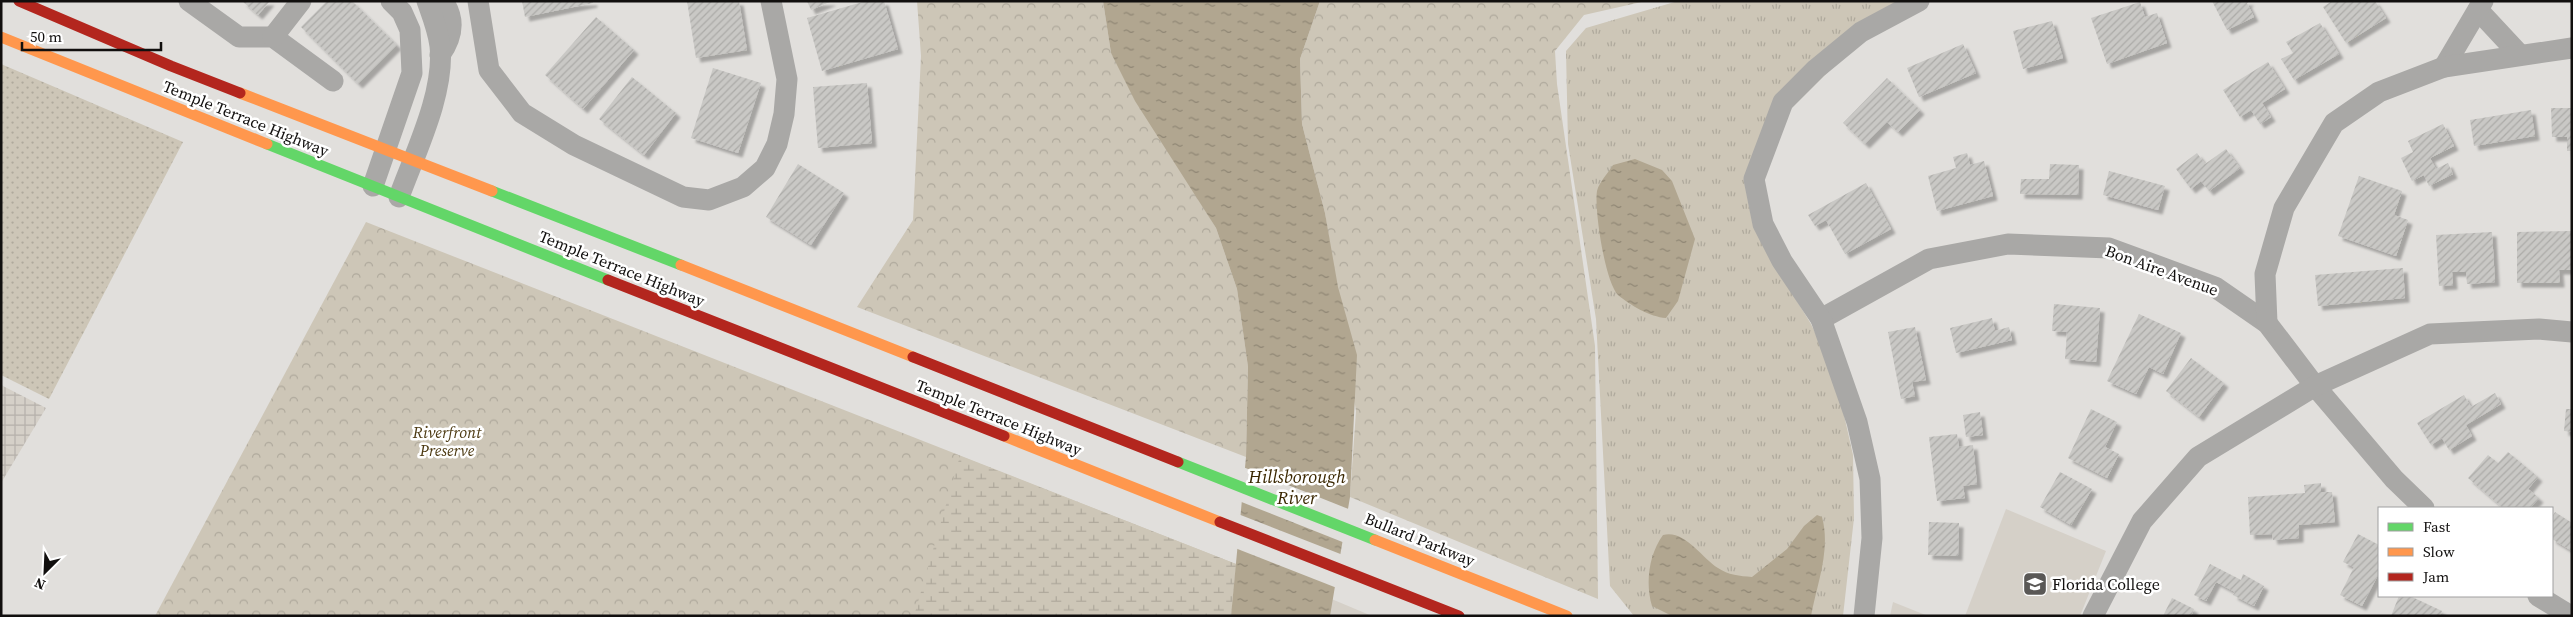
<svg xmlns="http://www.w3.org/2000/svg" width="2573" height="617" font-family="'Source Serif 4',serif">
<defs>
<pattern id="industrial-grid" width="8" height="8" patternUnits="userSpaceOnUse" patternTransform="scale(1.25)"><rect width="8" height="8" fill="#d5d0c8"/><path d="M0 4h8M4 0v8" fill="none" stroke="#b6b1ab"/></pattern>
<pattern id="grass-tufts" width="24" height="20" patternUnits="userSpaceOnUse" patternTransform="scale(1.25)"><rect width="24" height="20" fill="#cdc6b7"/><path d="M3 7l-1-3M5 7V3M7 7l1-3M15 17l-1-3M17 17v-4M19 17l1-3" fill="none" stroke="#afa99c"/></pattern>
<pattern id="forest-crowns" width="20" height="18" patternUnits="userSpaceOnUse" patternTransform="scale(1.25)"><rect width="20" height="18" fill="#cdc6b7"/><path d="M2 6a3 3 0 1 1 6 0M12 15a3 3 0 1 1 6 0" fill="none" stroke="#afa99c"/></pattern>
<pattern id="wetland-marsh" width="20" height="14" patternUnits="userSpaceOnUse" patternTransform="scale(1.25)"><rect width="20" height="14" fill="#cdc6b7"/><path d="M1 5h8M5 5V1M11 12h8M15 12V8" fill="none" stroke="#afa99c"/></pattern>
<pattern id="park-dots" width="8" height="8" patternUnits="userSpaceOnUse" patternTransform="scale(1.25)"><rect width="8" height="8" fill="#cdc6b7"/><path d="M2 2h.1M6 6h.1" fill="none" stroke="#afa99c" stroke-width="1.8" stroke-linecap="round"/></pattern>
<pattern id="water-ripples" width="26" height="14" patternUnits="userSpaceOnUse" patternTransform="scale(1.25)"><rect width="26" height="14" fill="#b1a690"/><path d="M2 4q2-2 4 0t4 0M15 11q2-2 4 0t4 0" fill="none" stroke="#8f8674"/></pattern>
<pattern id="building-hatch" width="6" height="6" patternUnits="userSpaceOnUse" patternTransform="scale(1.25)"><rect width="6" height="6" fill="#c9c8c5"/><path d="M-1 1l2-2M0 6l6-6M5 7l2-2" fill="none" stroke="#acaba8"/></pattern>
<filter id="shadow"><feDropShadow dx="4.5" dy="4.5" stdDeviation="1" flood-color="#0004"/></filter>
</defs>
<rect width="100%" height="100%" fill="#e1dfdc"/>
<!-- built -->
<g fill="#d5d0c8">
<polygon points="2006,509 2106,551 2080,616 1965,616"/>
<polygon points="1322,595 1372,616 1321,616"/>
<polygon points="1893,602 1928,616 1890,616"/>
</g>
<!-- industrial -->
<polygon fill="url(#industrial-grid)" points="1,385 46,408 1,483"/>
<!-- grass -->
<polygon fill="url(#grass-tufts)" points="1678,1 1900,1 1758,141 1776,267 1811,324 1835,375 1853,455 1854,518 1843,616 1634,616 1610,586 1596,319 1568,144 1566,51 1586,28"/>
<!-- forest -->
<g fill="url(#forest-crowns)">
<polygon points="917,1 1103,1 1111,53 1216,228 1237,289 1248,367 1246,457 857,307 913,220 921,56"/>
<polygon points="1320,1 1646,1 1584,15 1555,51 1557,84 1595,346 1598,599 1350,497 1356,411 1325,213 1302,124 1300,59"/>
<polygon points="366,222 1236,564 1231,616 155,616"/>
</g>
<!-- wetland -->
<polygon fill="url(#wetland-marsh)" points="960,456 1236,564 1231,616 914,616"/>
<!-- park -->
<polygon fill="url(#park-dots)" points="1,64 183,142 49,399 1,375"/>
<!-- water -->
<g fill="url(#water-ripples)">
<polygon points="1103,1 1320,1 1300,59 1302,124 1325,213 1338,287 1357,355 1350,497 1330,616 1231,616 1246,457 1248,367 1237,289 1216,228 1135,101 1111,53"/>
<path d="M1635,159L1662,170L1672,181L1695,239L1678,301L1666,318C1650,317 1630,305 1618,295C1605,282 1594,209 1597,191C1599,182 1609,172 1613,165Z"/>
<path d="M1817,515L1822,517C1831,550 1817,584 1811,616H1672L1652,606C1645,583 1649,554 1663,535C1684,529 1702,558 1718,568C1728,575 1740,576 1752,577L1787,549L1804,526Z"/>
</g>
<!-- pier -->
<g fill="#e1dfdc">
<polygon points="1243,467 1351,510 1345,543 1239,501"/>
<polygon points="1238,514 1343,555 1337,588 1235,548"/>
</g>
<!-- building -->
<g fill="url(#building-hatch)" filter="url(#shadow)">
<polygon points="242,1 270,1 258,15"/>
<polygon points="327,1 352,1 397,45 358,84 301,27"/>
<polygon points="522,1 593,1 593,3 525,17"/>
<polygon points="687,1 739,1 747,50 696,58"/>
<polygon points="807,1 832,1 811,10"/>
<polygon points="866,1 884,1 898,49 822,71 807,18"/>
<polygon points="2212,1 2250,1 2247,3 2254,17 2227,30"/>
<polygon points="2332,1 2375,1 2386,18 2346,43 2323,7"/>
<polygon points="2140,2 2145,17 2157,13 2167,43 2107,64 2091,18"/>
<polygon points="596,17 634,50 583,109 545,75"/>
<polygon points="2052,21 2063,58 2023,69 2013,31"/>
<polygon points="2320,23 2339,54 2294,80 2281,59 2293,53 2286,42"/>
<polygon points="1963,44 1976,73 1919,97 1907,68"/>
<polygon points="2268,62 2285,89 2262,103 2271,117 2260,124 2251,110 2240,117 2223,90"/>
<polygon points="713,68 761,83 738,153 691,138"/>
<polygon points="632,77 676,113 644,155 599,119"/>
<polygon points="1887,78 1920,110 1898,132 1887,122 1865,144 1843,123"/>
<polygon points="867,83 872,143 818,148 813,87"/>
<polygon points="2551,108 2572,108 2572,151 2567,151 2567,137 2552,137"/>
<polygon points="2531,110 2535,136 2474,146 2470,120"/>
<polygon points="2443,124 2454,146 2430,158 2436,169 2448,163 2453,174 2429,186 2424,175 2412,181 2401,158 2413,152 2408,141"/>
<polygon points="2226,149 2240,168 2209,191 2201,181 2191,189 2176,169 2197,153 2205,164"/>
<polygon points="1967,153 1970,165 1984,161 1993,196 1937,211 1928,176 1956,168 1953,157"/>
<polygon points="798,164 844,193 811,245 766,217"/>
<polygon points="2050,164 2079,165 2078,195 2020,194 2021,179 2049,179"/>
<polygon points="2109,171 2165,186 2158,210 2103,195"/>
<polygon points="2359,176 2402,191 2394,215 2408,220 2396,256 2338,236"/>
<polygon points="1866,183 1891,229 1845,254 1826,220 1815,226 1808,215"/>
<polygon points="2572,231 2572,270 2559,270 2560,283 2517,283 2517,232"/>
<polygon points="2492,232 2495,282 2467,284 2466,272 2452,272 2453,285 2439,286 2436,235"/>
<polygon points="2403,268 2405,298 2318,306 2315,275"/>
<polygon points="2054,304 2100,308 2096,362 2065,359 2067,332 2052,331"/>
<polygon points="2139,314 2181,333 2163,374 2149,367 2136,394 2107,381"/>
<polygon points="1992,318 1995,331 2009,327 2012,340 1956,353 1950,328"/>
<polygon points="1915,327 1926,380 1912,382 1915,396 1901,399 1888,332"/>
<polygon points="2191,358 2224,383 2199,417 2166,391"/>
<polygon points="2495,393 2501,404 2466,425 2472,436 2449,450 2442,438 2431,445 2417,423 2464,395 2471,407"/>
<polygon points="2091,409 2117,422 2105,447 2119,454 2107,478 2068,458"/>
<polygon points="2566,409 2572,409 2572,432 2564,431"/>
<polygon points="1980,412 1983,435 1966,437 1963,415"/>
<polygon points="1957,434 1959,447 1973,445 1977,484 1963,486 1965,498 1937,501 1929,437"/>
<polygon points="2508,452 2538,477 2528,489 2539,498 2530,508 2503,508 2468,478 2488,455 2498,463"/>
<polygon points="2060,472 2092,489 2071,525 2040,507"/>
<polygon points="2321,483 2321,492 2332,492 2335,522 2299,525 2299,538 2273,540 2272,534 2250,535 2248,497 2305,493 2304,485"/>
<polygon points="2555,512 2572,523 2572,551 2552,539 2552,517"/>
<polygon points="1929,522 1959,523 1958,556 1928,555"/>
<polygon points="2358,534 2379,545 2379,573 2362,606 2340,595 2354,567 2343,562"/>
<polygon points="2210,564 2241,580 2243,574 2264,586 2254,606 2233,595 2235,592 2216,582 2206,601 2194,595"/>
<polygon points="2399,596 2410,596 2442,611 2440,616 2391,616"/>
<polygon points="2172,598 2194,609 2191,616 2163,616"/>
</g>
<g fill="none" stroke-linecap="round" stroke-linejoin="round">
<!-- street -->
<g stroke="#a9a8a6" stroke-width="21">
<polyline points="189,1 239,37 273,37 333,81"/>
<polyline points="478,1 489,70 522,113 574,145 683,197 709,200 743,187 765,168 777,144 784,114 787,79 771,1"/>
<polyline points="2478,10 2519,54"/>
<polyline points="273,37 301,1"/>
<path d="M440,55C452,38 456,20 443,1"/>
<polyline points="2444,67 2483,1"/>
<polyline points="373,186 412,73 410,30 402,12 391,1"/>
<path d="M399,197C415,153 445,93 440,46C438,30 432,15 427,1"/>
<polyline points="1821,319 1929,259 2008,244 2109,248 2215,287 2267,323 2315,386 2394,479 2424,508"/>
<polyline points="2267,323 2265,274 2284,208 2334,123 2379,92 2444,67 2572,48"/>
<polyline points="2538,596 2571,616"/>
<polyline points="1864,616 1872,538 1870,479 1857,422 1821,319 1782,261 1763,224 1754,179 1783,102 1816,69 1861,32 1919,1"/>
<polyline points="2093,616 2142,521 2198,457 2315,386 2430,334 2539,329 2572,332"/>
</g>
<!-- fast -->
<g stroke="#63d668" stroke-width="11">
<polyline points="267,144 608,280"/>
<polyline points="492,191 681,265"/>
<polyline points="1178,462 1375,540"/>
</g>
<!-- slow -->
<g stroke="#ff974d" stroke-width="11">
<polyline points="1,37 267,144"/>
<polyline points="240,93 492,191"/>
<polyline points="681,265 913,357"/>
<polyline points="1004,436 1220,522"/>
<polyline points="1375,540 1567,616"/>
</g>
<!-- jam -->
<g stroke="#b3261e" stroke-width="11">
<polyline points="19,1 171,66 240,93"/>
<polyline points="608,280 1004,436"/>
<polyline points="913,357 1178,462"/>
<polyline points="1220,522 1459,616"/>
</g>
</g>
<!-- icons -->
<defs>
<symbol id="university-square" viewBox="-11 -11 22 22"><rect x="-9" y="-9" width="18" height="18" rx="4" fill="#5a5856" stroke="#fff"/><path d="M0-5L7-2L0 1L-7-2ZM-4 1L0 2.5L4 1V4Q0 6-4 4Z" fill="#fff"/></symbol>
</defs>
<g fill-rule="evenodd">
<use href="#university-square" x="2021" y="570" width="28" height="28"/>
</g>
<g text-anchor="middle" stroke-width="5" stroke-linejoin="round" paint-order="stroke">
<!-- street labels -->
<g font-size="16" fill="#110f0e" stroke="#fff">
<text transform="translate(246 118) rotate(22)" y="6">Temple Terrace Highway</text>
<text transform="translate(622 268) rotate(22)" y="6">Temple Terrace Highway</text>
<text transform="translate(2162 270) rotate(20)" y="6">Bon Aire Avenue</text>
<text transform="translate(999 417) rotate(22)" y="6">Temple Terrace Highway</text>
<text transform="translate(1420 539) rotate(22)" y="6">Bullard Parkway</text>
</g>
<!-- park labels -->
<g font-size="16" font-style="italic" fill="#4c3911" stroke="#fff">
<text x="447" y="438">Riverfront<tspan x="447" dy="18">Preserve</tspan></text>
</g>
<!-- poi labels -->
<g font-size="16" fill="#110f0e" stroke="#fff" text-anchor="start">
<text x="2052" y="590">Florida College</text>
</g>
<!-- water labels -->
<g font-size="18" font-style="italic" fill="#3a2700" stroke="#fff">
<text x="1297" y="483">Hillsborough<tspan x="1297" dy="21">River</tspan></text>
</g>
</g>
<!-- border -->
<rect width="2573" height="617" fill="none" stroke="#110f0e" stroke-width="5"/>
<!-- legend -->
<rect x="2378" y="507" width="175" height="90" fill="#ffffff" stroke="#a09f9f"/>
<rect x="2388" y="523" width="25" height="8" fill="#63d668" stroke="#a09f9f"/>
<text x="2423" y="532" font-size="15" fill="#110f0e">Fast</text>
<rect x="2388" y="548" width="25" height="8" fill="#ff974d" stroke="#a09f9f"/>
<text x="2423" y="557" font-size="15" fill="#110f0e">Slow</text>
<rect x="2388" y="573" width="25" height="8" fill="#b3261e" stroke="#a09f9f"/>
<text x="2423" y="582" font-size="15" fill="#110f0e">Jam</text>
<!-- north arrow -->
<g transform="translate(45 572) rotate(204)" stroke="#ffffff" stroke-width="4" paint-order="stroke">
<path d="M0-4L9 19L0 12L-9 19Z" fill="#110f0e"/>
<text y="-8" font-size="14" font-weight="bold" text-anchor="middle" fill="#110f0e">N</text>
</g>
<!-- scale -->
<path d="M22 42v8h139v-8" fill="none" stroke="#110f0e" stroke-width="2.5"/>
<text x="30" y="42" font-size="15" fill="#110f0e" stroke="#ffffff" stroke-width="4" paint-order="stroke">50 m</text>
</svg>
